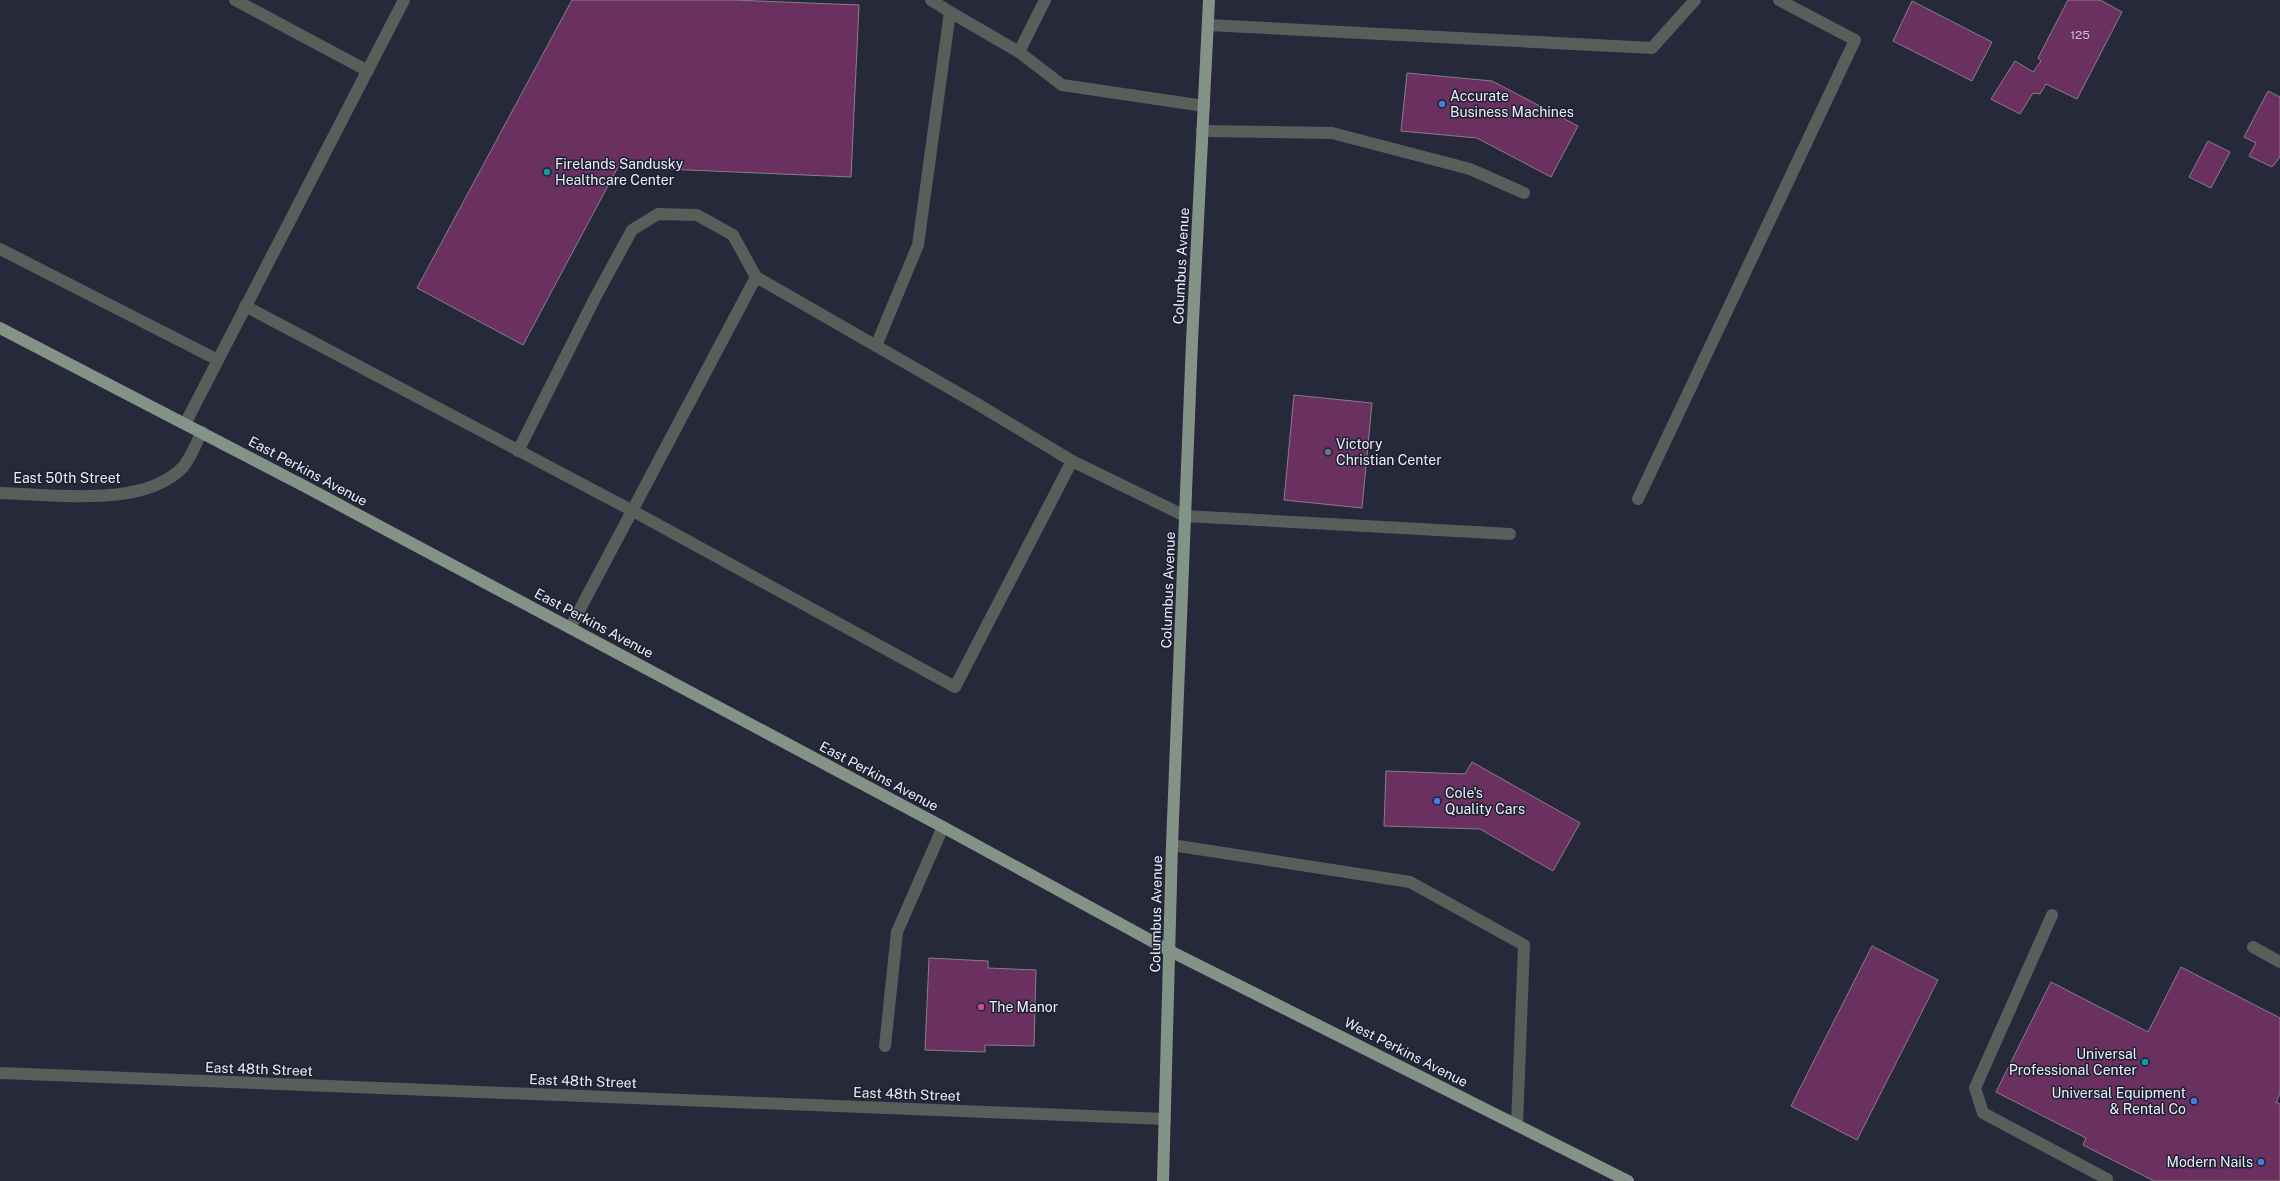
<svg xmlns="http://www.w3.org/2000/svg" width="2280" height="1181" font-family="'Public Sans',sans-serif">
<rect width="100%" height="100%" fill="#252939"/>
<!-- building -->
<g fill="#693060" stroke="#8d7c89">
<polygon points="572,0 733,0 859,5 851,177 618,167 523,345 417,288"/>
<polygon points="2068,0 2100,0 2122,12 2077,99 2046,84 2040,94 2033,93 2020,114 1991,99 2015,61 2033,72 2041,61 2038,58"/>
<polygon points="1912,1 1992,42 1972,81 1893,41"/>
<polygon points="1407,73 1492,81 1578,126 1551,177 1477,138 1401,131"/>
<polygon points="2268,91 2280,97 2280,157 2272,167 2249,156 2256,143 2244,137"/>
<polygon points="2208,141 2230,152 2211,188 2189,177"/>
<polygon points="1294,395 1372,403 1362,508 1284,500"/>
<polygon points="1472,762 1580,823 1553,871 1480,829 1384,826 1386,771 1465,774"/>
<polygon points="1872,946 1938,980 1857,1140 1791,1106"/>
<polygon points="929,958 988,961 988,968 1036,970 1034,1046 985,1045 985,1052 925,1050"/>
<polygon points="2181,967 2280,1018 2280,1094 2276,1102 2280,1104 2280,1181 2154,1181 2083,1145 2086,1138 1996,1092 2051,982 2148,1032"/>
</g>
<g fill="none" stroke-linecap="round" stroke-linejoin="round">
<!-- minor -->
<g stroke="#585f5a" stroke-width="12">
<polyline points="235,0 368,71"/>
<polyline points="931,0 950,12"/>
<polyline points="1208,25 1652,48 1695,0"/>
<polyline points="1019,52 1045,0"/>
<polyline points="1202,131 1332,133 1470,169 1524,193"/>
<polyline points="0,249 218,360 185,424"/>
<polyline points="245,306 633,511 955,687 1072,461"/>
<polyline points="876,346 918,245 950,12 1019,52 1062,85 1204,106"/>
<polyline points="218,360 404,0"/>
<polyline points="518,451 596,296 632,230 658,214 697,215 733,235 756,277 979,405 1072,461 1185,516 1510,534"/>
<path d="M0,493C53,494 143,509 183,467C191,458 196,443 202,432"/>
<polyline points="1638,499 1855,40 1779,0"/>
<polyline points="570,628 756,277"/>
<polyline points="1172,845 1410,882 1524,945 1517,1125"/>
<polyline points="2052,915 1975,1088 1983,1113 2107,1179"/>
<polyline points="2253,947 2280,962"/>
<polyline points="885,1046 897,932 943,827"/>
<polyline points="0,1073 1165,1119"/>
</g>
<!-- major -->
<g stroke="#849388" stroke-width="12">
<polyline points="0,328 306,487 943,827 1170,951 1628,1181"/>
<polyline points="1163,1181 1172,845 1192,341 1209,0"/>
</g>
</g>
<!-- markers -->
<g fill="#3f7fe0" stroke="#1c202f" stroke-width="1.5">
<circle cx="1442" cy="104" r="4"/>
<circle cx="1437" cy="801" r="4"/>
<circle cx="2194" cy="1101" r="4"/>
<circle cx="2261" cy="1162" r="4"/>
</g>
<g fill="#0f9aa8" stroke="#1c202f" stroke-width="1.5">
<circle cx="547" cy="172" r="4"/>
<circle cx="2145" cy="1062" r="4"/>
</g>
<circle fill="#6b7280" stroke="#1c202f" stroke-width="1.5" cx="1328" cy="452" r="4"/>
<circle fill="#d1479c" stroke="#1c202f" stroke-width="1.5" cx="981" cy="1007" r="4"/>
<g text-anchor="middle" stroke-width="3" stroke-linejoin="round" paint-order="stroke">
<!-- number labels -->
<g font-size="12" fill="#ccc0d4">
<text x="2080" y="39">125</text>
</g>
<!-- poi labels -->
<g font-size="14" fill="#edf0fb" stroke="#1c202f" text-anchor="start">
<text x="1450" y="101">Accurate<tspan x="1450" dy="16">Business Machines</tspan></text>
<text x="555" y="169">Firelands Sandusky<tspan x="555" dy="16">Healthcare Center</tspan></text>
<text x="1336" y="449">Victory<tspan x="1336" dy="16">Christian Center</tspan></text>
<text x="1445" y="798">Cole's<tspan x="1445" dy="16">Quality Cars</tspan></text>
<text x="989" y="1012">The Manor</text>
<text x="2137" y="1059" text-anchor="end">Universal<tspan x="2137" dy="16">Professional Center</tspan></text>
<text x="2186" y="1098" text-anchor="end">Universal Equipment<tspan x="2186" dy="16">&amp; Rental Co</tspan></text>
<text x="2253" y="1167" text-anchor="end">Modern Nails</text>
</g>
<!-- street labels -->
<g font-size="14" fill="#edf0fb" stroke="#1c202f">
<text transform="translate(1181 266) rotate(-87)" y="5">Columbus Avenue</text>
<text transform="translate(308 471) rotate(28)" y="5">East Perkins Avenue</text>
<text x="67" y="483">East 50th Street</text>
<text transform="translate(1168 590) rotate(-88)" y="5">Columbus Avenue</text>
<text transform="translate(594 623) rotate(28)" y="5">East Perkins Avenue</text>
<text transform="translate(879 776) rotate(28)" y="5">East Perkins Avenue</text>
<text transform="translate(1156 914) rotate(-89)" y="5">Columbus Avenue</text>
<text transform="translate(1406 1052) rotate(27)" y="5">West Perkins Avenue</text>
<text transform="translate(259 1069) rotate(2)" y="5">East 48th Street</text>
<text transform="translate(583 1081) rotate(2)" y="5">East 48th Street</text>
<text transform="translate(907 1094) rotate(2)" y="5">East 48th Street</text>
</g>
</g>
</svg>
